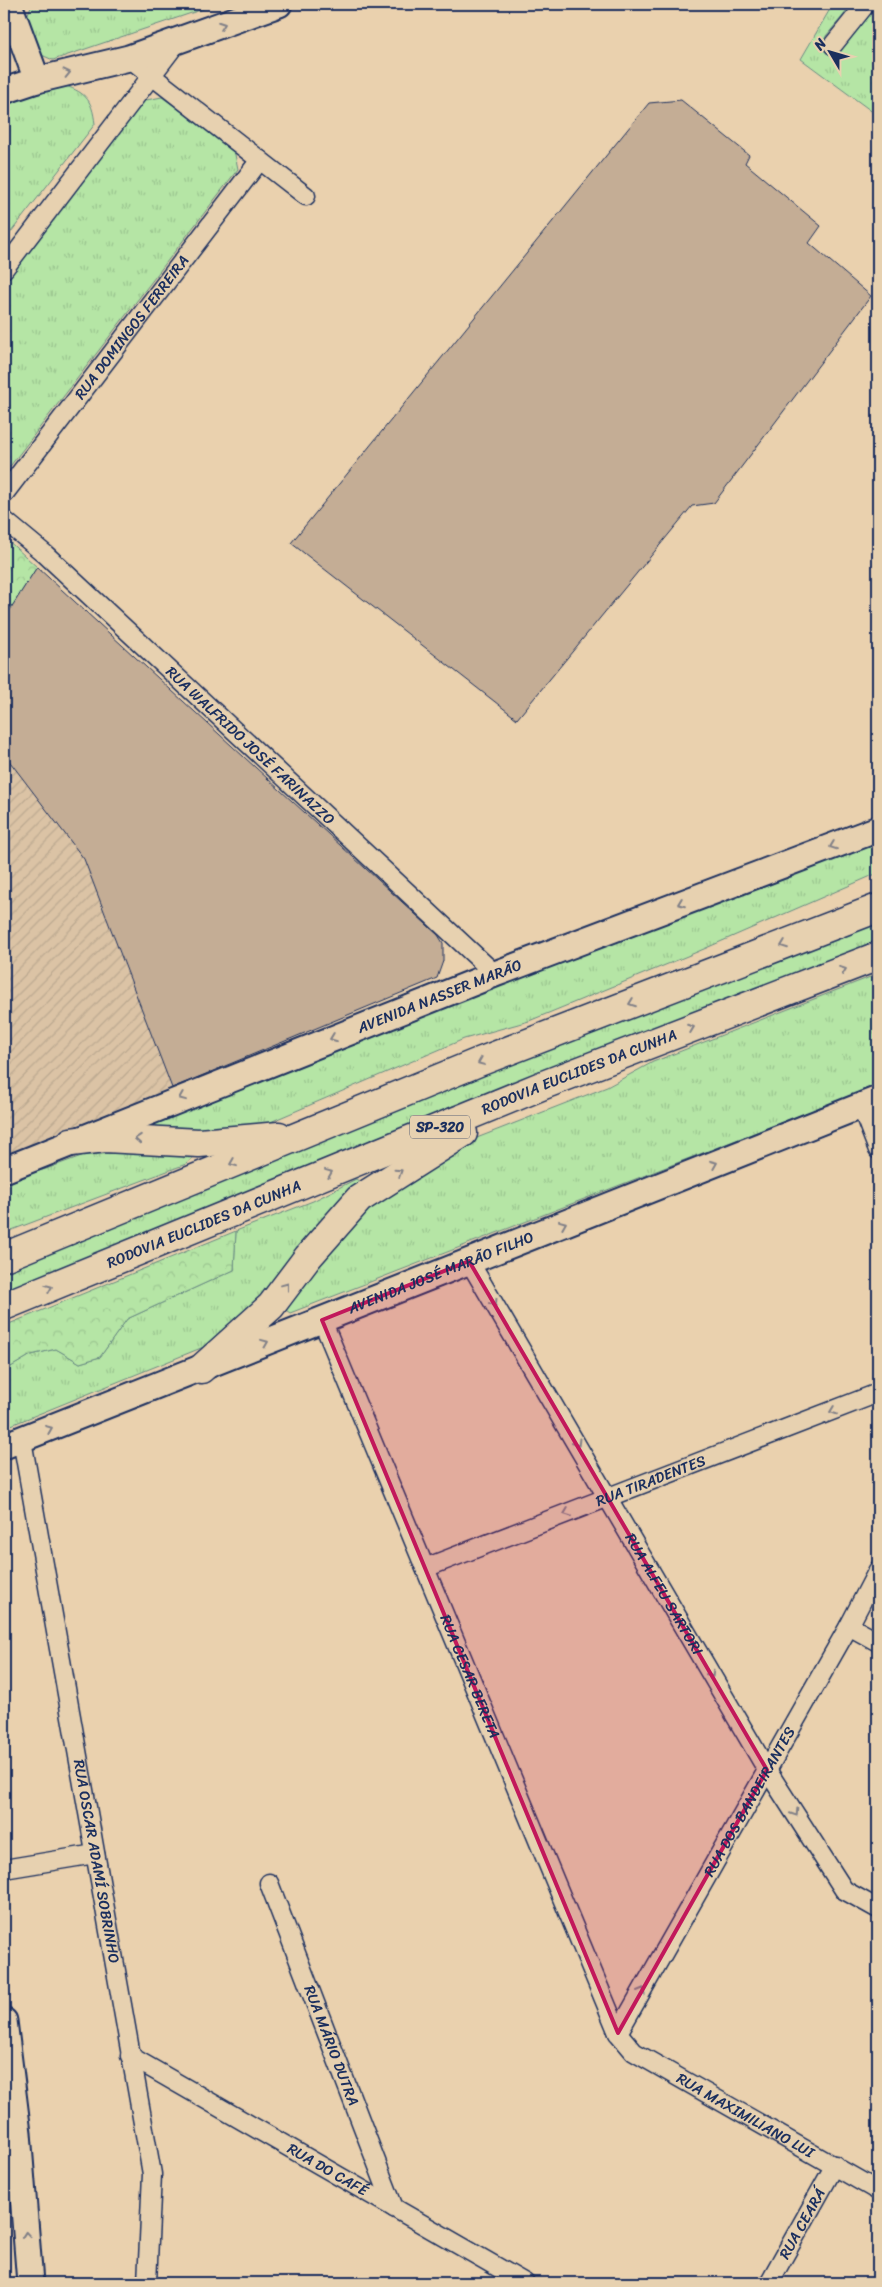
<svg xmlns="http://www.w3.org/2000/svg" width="882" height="2287" font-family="Sriracha,sans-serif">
<defs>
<pattern id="industrial-furrows" width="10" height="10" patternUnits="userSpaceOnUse" patternTransform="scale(1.25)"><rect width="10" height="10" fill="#dbc3a5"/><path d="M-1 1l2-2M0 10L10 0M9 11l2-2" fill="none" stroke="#bba890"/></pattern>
<pattern id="grass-tufts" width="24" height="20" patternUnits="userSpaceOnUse" patternTransform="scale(1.25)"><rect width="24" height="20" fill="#b5e5a5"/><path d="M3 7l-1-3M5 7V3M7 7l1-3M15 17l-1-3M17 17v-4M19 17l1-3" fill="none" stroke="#9bc590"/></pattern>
<pattern id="forest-crowns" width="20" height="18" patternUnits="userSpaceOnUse" patternTransform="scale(1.25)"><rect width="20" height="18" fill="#b5e5a5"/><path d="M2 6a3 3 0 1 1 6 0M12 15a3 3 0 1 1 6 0" fill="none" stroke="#9bc590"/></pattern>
</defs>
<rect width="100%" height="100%" fill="#ead1ae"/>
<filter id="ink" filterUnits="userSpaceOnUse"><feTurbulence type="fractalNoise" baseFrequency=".02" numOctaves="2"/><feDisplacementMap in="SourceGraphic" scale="10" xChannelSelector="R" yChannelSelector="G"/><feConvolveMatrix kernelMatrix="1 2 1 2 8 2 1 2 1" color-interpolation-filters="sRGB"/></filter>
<g filter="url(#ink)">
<!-- industrial -->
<polygon fill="url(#industrial-furrows)" points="4,754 84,859 173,1090 4,1160"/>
<!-- grass -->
<g fill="url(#grass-tufts)" stroke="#688a82">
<polygon points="32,4 218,4 53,60 37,53 23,26"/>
<polygon points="833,4 853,4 826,36 824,44 832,52 871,10 878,6 878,116 801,59"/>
<path d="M60,84C85,92 92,98 95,124L4,241V100Z"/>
<polygon points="162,97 234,150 238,169 4,474 4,280 141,101"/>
<polygon points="878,835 878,873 697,952 529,1021 464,1039 268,1123 201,1138 141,1131 153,1122"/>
<polygon points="878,917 878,946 4,1295 4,1269 313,1139"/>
<polygon points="878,974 878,1085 290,1313 283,1308 365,1201 464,1143 607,1087 653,1062"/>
<polygon points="154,1151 196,1155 186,1164 4,1233 4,1180 46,1169 84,1155"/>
<polygon points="356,1179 363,1184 304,1251 232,1328 206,1346 4,1428 4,1371 31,1355 56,1349 80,1363 100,1357 127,1319 234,1270 236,1231 313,1201"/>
</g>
<!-- forest -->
<g fill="url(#forest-crowns)" stroke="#688a82">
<polygon points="4,537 37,567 4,619"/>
<polygon points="236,1231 234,1270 127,1319 100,1357 80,1363 56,1349 31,1355 4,1371 4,1326"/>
</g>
<!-- building -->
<g fill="#c4ad95" stroke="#1b2f5e">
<polygon points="681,100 749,155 745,163 821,226 809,243 871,296 714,503 692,506 517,719 291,543 649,103"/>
<polygon points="37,567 438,935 443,943 443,961 437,978 172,1088 84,859 4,754 4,619"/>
</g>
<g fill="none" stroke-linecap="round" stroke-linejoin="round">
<defs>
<g id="street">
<polyline points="833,45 866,4"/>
<polyline points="129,58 306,196"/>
<polyline points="4,269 178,41"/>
<path id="s1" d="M4,494L260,160"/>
<path id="s2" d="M4,520L45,554L495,974"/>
<polyline points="861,1106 878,1150"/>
<path id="s3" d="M469,1261L767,1770L844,1890L878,1909"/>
<path id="s4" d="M322,1320L618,2033L634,2052L878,2191"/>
<path id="s5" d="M22,1440L152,2174L147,2283"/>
<path id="s6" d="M425,1568L878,1393"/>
<polyline points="849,1626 878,1642"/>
<polyline points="4,1869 95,1854"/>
<path id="s7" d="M269,1883L394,2208"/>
<path id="s8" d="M618,2033L849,1626L878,1570"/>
<path id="s9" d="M130,2056L525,2283"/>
<path id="s10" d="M769,2283L835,2165"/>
</g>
<g id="secondary">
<polyline points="9,4 37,80"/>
<polyline points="4,91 37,80 129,58 279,4"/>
<path id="s11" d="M4,1170L495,974L878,829"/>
<path id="s12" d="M4,1446L878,1099"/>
<polyline points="4,2021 18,2133 30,2283"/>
</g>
<g id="highway">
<polyline points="71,1142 105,1138 199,1143 279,1136"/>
<polyline points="4,1257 479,1062 878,908"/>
<path id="s13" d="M4,1306L546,1084L878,956"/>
<polyline points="201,1369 271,1306 308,1257 359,1199 463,1133"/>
</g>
</defs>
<!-- street casing -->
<use href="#street" stroke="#1b2f5e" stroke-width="21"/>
<!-- secondary casing -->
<use href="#secondary" stroke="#1b2f5e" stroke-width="29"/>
<!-- highway casing -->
<use href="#highway" stroke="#1b2f5e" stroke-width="31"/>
<!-- street -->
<use href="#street" stroke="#e7d1b0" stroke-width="18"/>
<!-- secondary -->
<use href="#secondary" stroke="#e7d1b0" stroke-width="25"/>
<!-- highway -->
<use href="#highway" stroke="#e7d1b0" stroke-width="28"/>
</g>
<!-- one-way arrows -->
<defs><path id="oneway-chevron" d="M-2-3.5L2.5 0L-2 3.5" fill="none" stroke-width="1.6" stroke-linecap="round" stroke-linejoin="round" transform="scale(1.25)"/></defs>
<g stroke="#818087">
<use href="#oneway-chevron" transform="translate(222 25) rotate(-20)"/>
<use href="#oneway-chevron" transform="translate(67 73) rotate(-13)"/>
<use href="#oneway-chevron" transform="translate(833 846) rotate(159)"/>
<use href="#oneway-chevron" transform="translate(681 903) rotate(159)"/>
<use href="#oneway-chevron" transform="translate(784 945) rotate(159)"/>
<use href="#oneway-chevron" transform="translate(843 970) rotate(-21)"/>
<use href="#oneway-chevron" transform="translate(632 1003) rotate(159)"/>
<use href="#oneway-chevron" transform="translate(691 1028) rotate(-21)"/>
<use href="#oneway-chevron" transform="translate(333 1038) rotate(159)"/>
<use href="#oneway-chevron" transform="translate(481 1062) rotate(158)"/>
<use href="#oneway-chevron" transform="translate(182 1097) rotate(158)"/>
<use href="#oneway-chevron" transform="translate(138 1139) rotate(-176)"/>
<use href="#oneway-chevron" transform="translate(233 1163) rotate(158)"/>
<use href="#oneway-chevron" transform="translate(714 1164) rotate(-22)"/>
<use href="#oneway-chevron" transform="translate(399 1172) rotate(-33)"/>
<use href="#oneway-chevron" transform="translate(329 1173) rotate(-22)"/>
<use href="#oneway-chevron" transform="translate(563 1224) rotate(-22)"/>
<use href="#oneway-chevron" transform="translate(286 1286) rotate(-53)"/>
<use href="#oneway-chevron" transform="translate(49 1288) rotate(-22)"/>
<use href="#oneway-chevron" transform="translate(494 1303) rotate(59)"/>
<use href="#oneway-chevron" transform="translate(265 1343) rotate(-22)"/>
<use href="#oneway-chevron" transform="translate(833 1411) rotate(159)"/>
<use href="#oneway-chevron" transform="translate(49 1429) rotate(-22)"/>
<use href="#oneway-chevron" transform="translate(577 1443) rotate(59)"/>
<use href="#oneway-chevron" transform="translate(567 1513) rotate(159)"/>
<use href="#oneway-chevron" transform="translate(711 1674) rotate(60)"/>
<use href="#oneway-chevron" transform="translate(795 1813) rotate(57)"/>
<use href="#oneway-chevron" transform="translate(642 1991) rotate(-60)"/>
<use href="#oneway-chevron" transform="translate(26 2235) rotate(-95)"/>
</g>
</g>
<!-- marked area -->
<path fill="#c2185b" fill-opacity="0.2" stroke="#c2185b" stroke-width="4" stroke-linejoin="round" d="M469,1261L767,1770L618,2033L322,1320Z"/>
<g text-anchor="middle" stroke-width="4" stroke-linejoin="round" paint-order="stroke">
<!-- shield labels -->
<rect fill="#e7d1b0" stroke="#586077" stroke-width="1" x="410" y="1115.5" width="60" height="23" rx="4"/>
<g font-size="14" font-weight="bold" fill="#1b2f5e">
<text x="440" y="1132">SP-320</text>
</g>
<!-- street labels -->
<g font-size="15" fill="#1b2f5e" stroke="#e7d1b0">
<text dy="5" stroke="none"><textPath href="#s1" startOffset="210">RUA DOMINGOS FERREIRA</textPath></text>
<text dy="5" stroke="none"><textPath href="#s2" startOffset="334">RUA WALFRIDO JOSÉ FARINAZZO</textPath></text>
<text dy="5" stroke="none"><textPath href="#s11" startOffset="469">AVENIDA NASSER MARÃO</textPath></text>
<text dy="5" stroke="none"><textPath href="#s13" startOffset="621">RODOVIA EUCLIDES DA CUNHA</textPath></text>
<text dy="5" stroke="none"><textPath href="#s13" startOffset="216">RODOVIA EUCLIDES DA CUNHA</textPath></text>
<text dy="5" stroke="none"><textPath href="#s12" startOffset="470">AVENIDA JOSÉ MARÃO FILHO</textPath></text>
<text dy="5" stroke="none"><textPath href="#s6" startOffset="242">RUA TIRADENTES</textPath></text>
<text dy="5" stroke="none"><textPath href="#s3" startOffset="386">RUA ALFEU SARTORI</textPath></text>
<text dy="5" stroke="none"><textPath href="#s4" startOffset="386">RUA CESAR BERETA</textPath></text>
<text dy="5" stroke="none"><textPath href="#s8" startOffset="266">RUA DOS BANDEIRANTES</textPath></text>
<text dy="5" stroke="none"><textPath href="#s5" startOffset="428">RUA OSCAR ADAMÍ SOBRINHO</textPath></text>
<text dy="5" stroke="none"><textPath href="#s7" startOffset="174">RUA MÁRIO DUTRA</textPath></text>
<text dy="5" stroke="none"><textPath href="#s4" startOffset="925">RUA MAXIMILIANO LUI</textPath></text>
<text dy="5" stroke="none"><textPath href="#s9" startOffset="228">RUA DO CAFÉ</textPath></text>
<text dy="5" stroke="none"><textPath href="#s10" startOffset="68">RUA CEARÁ</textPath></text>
</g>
</g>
<!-- margin -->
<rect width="882" height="2287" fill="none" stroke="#e7d1b0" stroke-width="20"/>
<rect x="10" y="10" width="862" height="2267" fill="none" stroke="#1b2f5e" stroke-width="2" filter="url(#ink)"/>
<!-- north arrow -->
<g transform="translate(830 52) rotate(308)" stroke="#e7d1b0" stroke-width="4" paint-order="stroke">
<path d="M0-4L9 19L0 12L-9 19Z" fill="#1b2f5e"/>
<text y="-8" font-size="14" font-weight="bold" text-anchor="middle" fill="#1b2f5e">N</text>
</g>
</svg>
